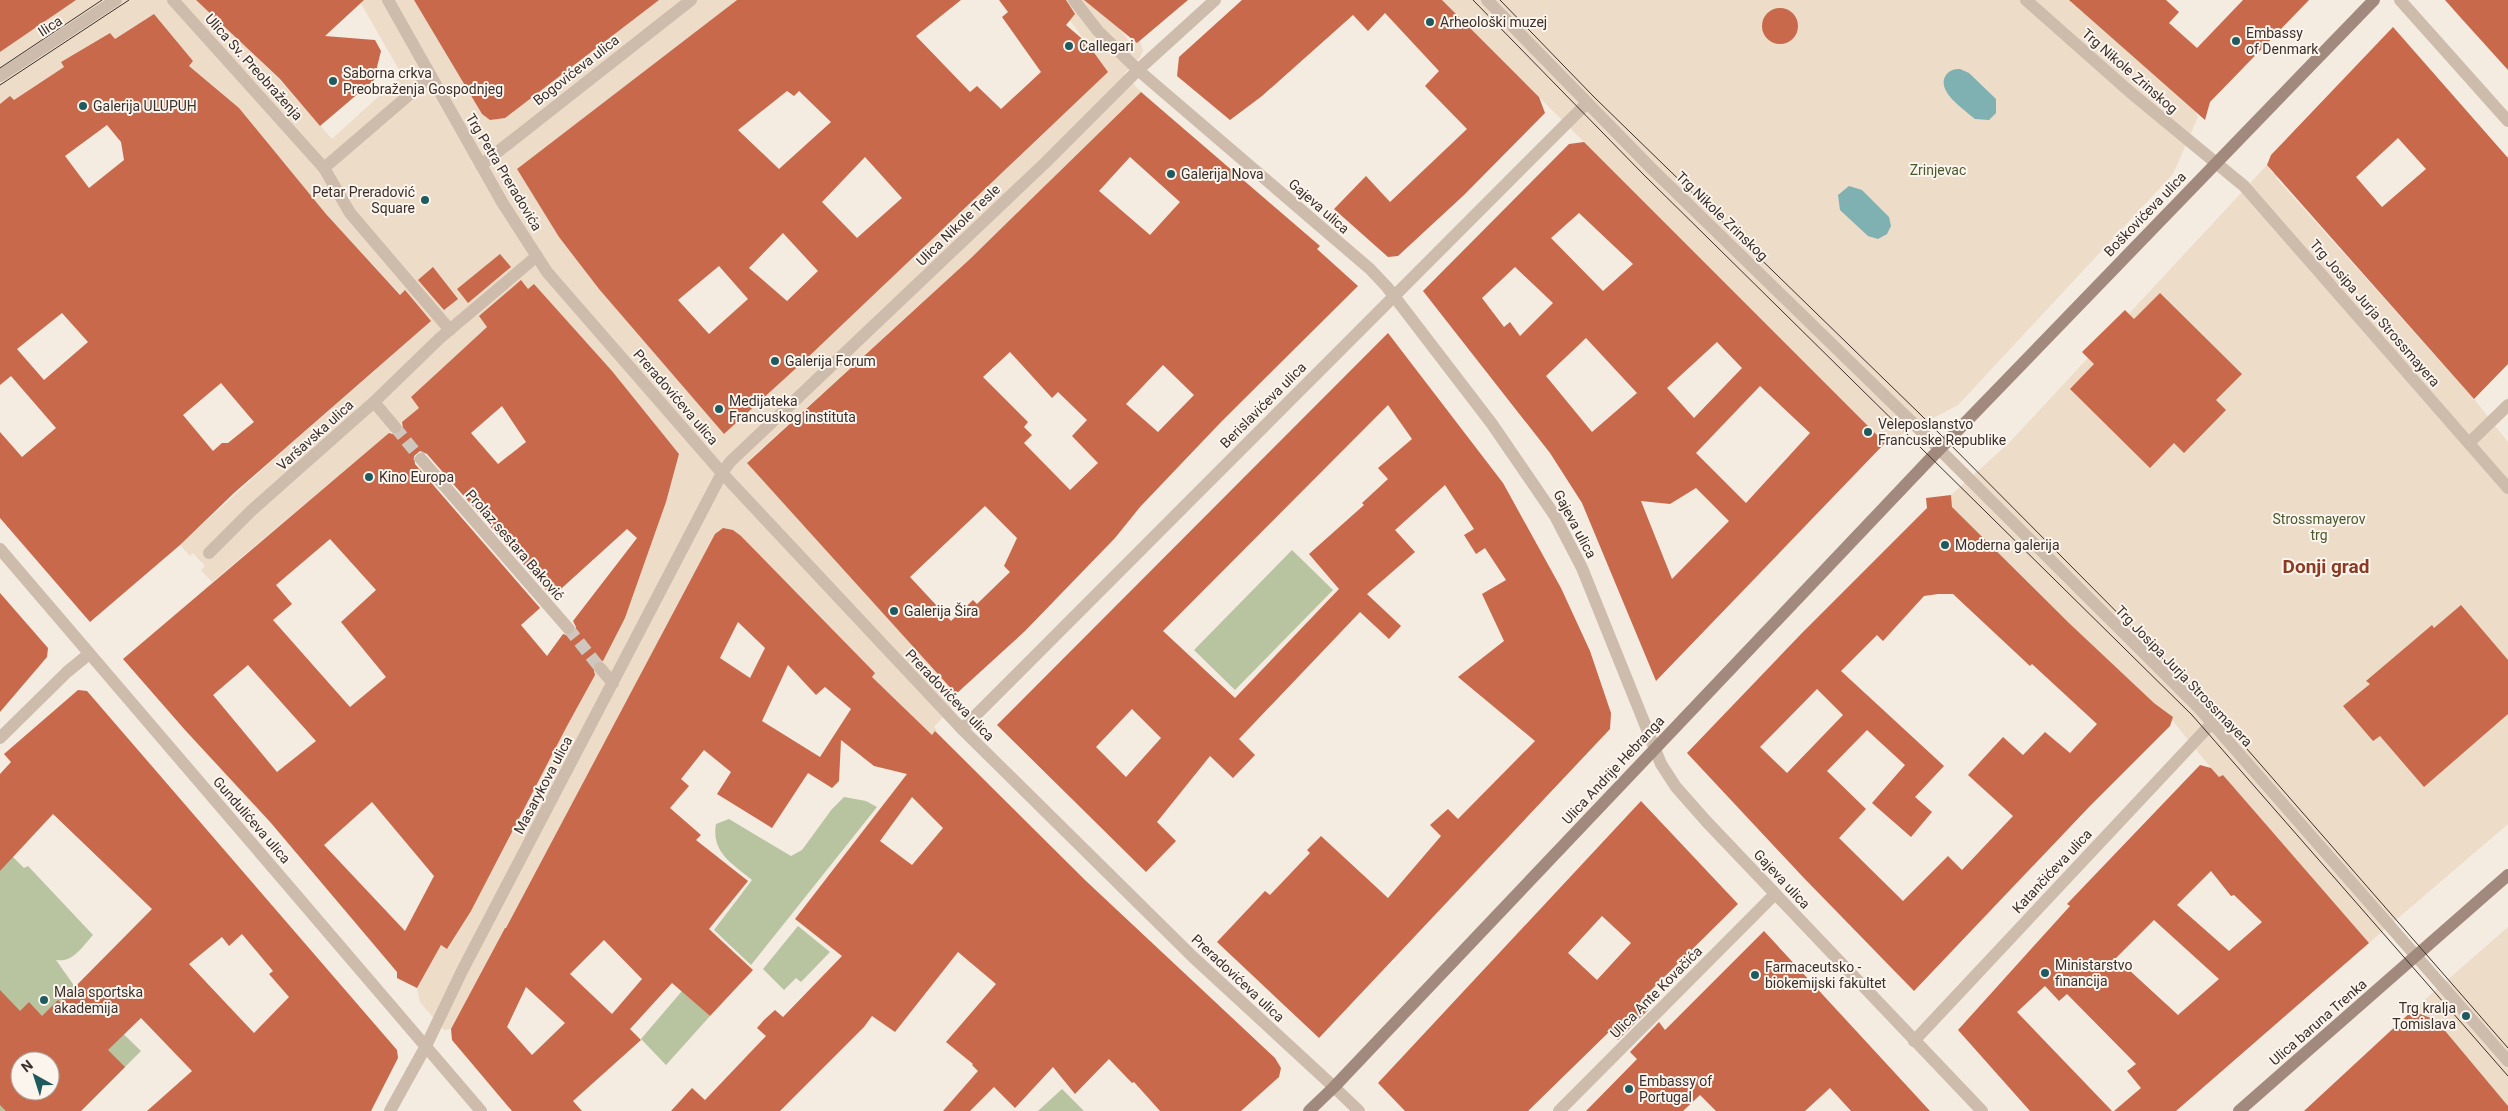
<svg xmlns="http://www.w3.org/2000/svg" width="2508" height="1111" font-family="Roboto,sans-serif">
<rect width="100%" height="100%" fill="#f4ebe1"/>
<!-- green -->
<g fill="#b8c4a0" fill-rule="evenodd">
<polygon points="1292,550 1333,590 1235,690 1194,650"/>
<path d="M844,797L866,801L877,807L751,965L714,930L752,880C733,864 711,853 716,824L729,819L791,856L802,850L832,809Z"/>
<path d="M13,857L24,868L28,866L93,935C82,947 73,963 56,960L75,987L141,1051L81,1111H0V858ZM20,1061H50V1091H20Z"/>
<polygon points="798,926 830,952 801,982 796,978 784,990 763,969"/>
<polygon points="682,991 710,1016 666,1065 641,1039"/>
<polygon points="1062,1089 1084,1111 1038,1111"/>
</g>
<!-- plaza -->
<g fill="#ecdcc8">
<polygon points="76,0 196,0 278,78 332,139 402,75 359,0 414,0 482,114 490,120 505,117 658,0 737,0 517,169 560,238 599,289 724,434 804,361 1108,72 1055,0 1097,0 1129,41 1140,40 1143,51 1140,57 1124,74 1141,92 970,259 747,462 956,694 958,700 934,727 937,730 932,735 872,677 875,673 733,530 719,530 506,928 505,928 451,1029 444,1030 420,1002 417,988 441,945 448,949 471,911 567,726 625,618 666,502 679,454 612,371 534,284 411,397 419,408 212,582 201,570 205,566 193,553 190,556 180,545 275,458 428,324 326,214 236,106 189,66 193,61 154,14 115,39 109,33 61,62 64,67 14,100 0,104 0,52"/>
<polygon points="1442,0 2070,0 2193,109 2198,117 2173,174 1958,405 1885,443"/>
<polygon points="2267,165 2272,173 2279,174 2276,178 2474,399 2508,442 2508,824 2369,943 2223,775 2219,777 2211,768 2172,720 2171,715 2154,703 2069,623 1952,507 1951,495 2008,444"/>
<polygon points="2508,927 2508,1106 2412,1011"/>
</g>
<!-- water -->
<g fill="#7fb0b2">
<path d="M1960,69L1969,73L1996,99V113L1989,120L1975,119C1965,110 1935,91 1946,75C1950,70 1954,69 1960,69Z"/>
<polygon points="1849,186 1862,190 1889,217 1891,226 1887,234 1878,239 1868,236 1840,210 1838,195"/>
</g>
<!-- building -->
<g fill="#c8694b" fill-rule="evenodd">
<polygon points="0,0 76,0 0,52"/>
<polygon points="196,0 364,0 325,36 375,40 381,51 377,67 380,75 320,126 280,79"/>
<polygon points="414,0 659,0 505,118 490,120 482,114"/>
<path d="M737,0H961L916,36L970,92L977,86L1001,109L1041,72L1002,17L1008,12L999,0H1066L1075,14L1066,25L1087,43L1108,72L804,361L724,434L599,289L559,237L517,169ZM787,91L794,96L799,91L831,122L779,169L738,130ZM865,157L902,198L857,238L822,202ZM783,233L818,271L787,301L749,268ZM719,266L748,299L709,334L678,300Z"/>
<polygon points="1084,0 1188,0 1137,43"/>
<polygon points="1242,0 1442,0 1539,97 1545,113 1464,195 1398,256 1388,257 1334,209 1366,176 1390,202 1467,129 1425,86 1439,71 1385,13 1368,31 1353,15 1262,96 1230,120 1177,76 1179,57"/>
<polygon points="2069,0 2166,0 2179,12 2169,23 2197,48 2243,0 2309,0 2210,102 2205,120"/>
<polygon points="2445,0 2508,0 2508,70 2461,18"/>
<circle cx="1780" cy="26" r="18"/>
<path d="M154,14L193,61L189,66L239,108L326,214L400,295L405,290L431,321L235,492L180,545L90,622L0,518V432L22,457L56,428L11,376L0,385V104L10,96L14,100L64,67L61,62L110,33L115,39ZM107,125L121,142L124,160L89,188L65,156ZM62,313L88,342L44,380L17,349ZM221,383L254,422L228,443H222L213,451L183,415Z"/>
<path d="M2393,27L2508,158V364L2474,399L2267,165L2271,155ZM2398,138L2426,169L2382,207L2356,177Z"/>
<path d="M1141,92L1320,246L1317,249L1358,286L1221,422L1140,507L1115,538L1025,631L956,694L747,463L970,259ZM1130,157L1180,202L1150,235L1099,191ZM1010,352L1052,398L1058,392L1087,420L1072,436L1098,463L1070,490L1024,443L1032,435L1024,427L1028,422L983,377ZM1163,365L1194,395L1158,432L1126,404ZM985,506L1017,538L1004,566L1010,572L977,604L973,600L951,621L910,577Z"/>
<path d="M1584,142L1885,443L1656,681L1582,503L1550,453L1423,291L1569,144ZM1579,213L1633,264L1603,291L1551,238ZM1515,267L1553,303L1520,336L1510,322L1504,327L1482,298ZM1586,338L1637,393L1592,432L1546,376ZM1717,342L1742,368L1694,418L1667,388ZM1760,386L1810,433L1746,503L1696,453ZM1696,488L1729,521L1672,579L1641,501L1670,504Z"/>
<polygon points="500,254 511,267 468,303 457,289"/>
<polygon points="433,267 458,299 444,310 418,280"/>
<path d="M521,280L528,289L534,284L612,371L679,454L666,502L625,618L603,661L598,660L593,665L595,675L567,726L471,911L447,949L441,945L417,988L397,978V972L271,823L185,730L123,659L389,433L396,435L401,433L403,429L402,422L419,408L411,397L487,327L479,316ZM502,406L526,442L498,464L471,433ZM420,451L427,454L552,597L627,529L637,538L573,621L576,627L574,634L569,636L563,634L547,656L521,625L540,608L415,464L414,456ZM330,539L376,590L341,622L386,677L350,707L273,620L292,604L276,585ZM248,665L316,741L277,772L213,695ZM372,802L434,876L405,931L324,845Z"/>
<polygon points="2160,293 2242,374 2216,400 2226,410 2184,453 2174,443 2150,468 2070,389 2094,364 2082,352 2125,310 2134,319"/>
<path d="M1388,333L1503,483L1561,588L1590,651L1611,713L1610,729L1319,1038L1217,942L1265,891L1270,895L1310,853L1307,850L1321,836L1388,898L1441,836L1430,825L1448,809L1458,819L1535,741L1458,677L1504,641L1482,594L1506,580L1485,548L1476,554L1464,535L1474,529L1445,485L1395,530L1415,552L1367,594L1401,626L1389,639L1360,612L1239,739L1255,755L1233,778L1210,756L1157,822L1176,841L1146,872L997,725ZM1388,405L1412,439L1378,468L1388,479L1362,503L1364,505L1309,554L1339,589L1235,698L1163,631ZM1132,709L1161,738L1126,777L1096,747Z"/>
<path d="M1951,495L1952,507L2069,623L2154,703L2173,717L2170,726L2089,807L1914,991L1802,876L1687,753L1802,633L1927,508L1926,498ZM1938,594H1953L2030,666L2032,664L2097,724L2070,753L2045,732L2023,755L2003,737L1968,775L2013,816L1962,870L1948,856L1903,901L1839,838L1866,809L1827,771L1867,730L1905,765L1872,803L1911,837L1932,812L1915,797L1944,766L1841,671L1877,635L1883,641L1924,596ZM1817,689L1843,715L1787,773L1760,747Z"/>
<path d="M723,528L733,530L741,536L875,673L872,677L932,735L935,731L1086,881L1275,1058L1281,1068L1279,1077L1241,1111H1160L1134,1082L1132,1083L1109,1059L1075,1094L1053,1067L1015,1108L994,1087L970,1111H943L978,1071L972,1065L973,1064L946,1042L996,984L958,952L895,1032L872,1016L864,1027L780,1111H671L692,1088L705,1100L766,1036L757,1028L764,1020L775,1010L783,1017L842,956L795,919L907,774L874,766L841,740L839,781L832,788L808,773L772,828L717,794L731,772L704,750L681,779L689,786L670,808L701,835L696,840L748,881L709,929L753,970L710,1016L672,983L630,1029L641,1040L573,1101L582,1111H512L452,1040L451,1029L505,928H506L715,534ZM738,622L765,648L750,678L720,658ZM788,665L816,695L825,687L851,709L820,757L762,721ZM912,797L943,828L912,865L880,841ZM604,940L642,979L612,1014L570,974ZM526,987L565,1023L532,1055L507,1027Z"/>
<polygon points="0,593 48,648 47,657 0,712"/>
<polygon points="2461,605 2508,660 2508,714 2424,787 2380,736 2373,741 2343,706 2370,684 2366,681 2432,625 2434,628"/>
<path d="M78,690L87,691L397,1050L398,1058L371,1111H147L192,1071L141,1018L108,1050L125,1067L81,1111H6L0,1105V990L20,1011L29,1002L42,1016L58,1000L60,1002L152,909L53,814L0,871V774L11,762L4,754ZM242,934L273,971L269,974L289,997L254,1033L189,964L222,937L229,946ZM20,1061H50V1091H20Z"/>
<path d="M2200,765L2211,768L2219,777L2223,775L2369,943L2176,1111H2114L2141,1088L2127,1071L2136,1064L2067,994L2059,1001L2045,986L2017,1012L2112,1111H2030L1958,1030L2070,906L2067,904ZM2211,871L2231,896L2234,895L2262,922L2229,951L2177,905ZM2154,920L2219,979L2178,1015L2116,958Z"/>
<path d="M1641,801L1738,904L1641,1000L1649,1009L1618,1040L1610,1031L1528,1111H1405L1378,1083ZM1602,916L1631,943L1597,980L1568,953Z"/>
<polygon points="1764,931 1930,1111 1851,1111 1830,1088 1805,1111 1716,1111 1700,1095 1683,1111 1586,1111 1637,1059 1630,1052 1659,1022 1665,1030"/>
<polygon points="2412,1011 2436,1020 2508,1106 2508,1111 2304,1111"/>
</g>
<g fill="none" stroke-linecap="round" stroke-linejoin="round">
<!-- pedestrian-tunnel -->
<g stroke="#cfc6bd" stroke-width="12" stroke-dasharray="12 6" stroke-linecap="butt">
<polyline points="395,427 421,459"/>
<polyline points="568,628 600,668"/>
</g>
<!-- pedestrian -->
<g stroke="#cdbbac" stroke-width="12">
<polyline points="173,0 324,168 431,76"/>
<polyline points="388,0 502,202 547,272 722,473 962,729"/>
<polyline points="0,76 116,0"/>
<polyline points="481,165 691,0"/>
<polyline points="324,168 350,213 450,330"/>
<polyline points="374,402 395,427"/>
<polyline points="421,459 568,628"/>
<polyline points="209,553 251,511 374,402 440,338 537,256"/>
<polyline points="600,668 613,683"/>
<polyline points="426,1046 462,971 722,473 730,462 1045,163 1138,70 1098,31 1074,0"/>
</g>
<!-- minor -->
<g stroke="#cdbbac" stroke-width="12">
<polyline points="2469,443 2508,405"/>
<polyline points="0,738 67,672 89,654"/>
<polyline points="1914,1041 2212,723"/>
<polyline points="1334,1087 1193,957 962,729 1587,103"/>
<polyline points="1559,1111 1775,894"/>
</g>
<!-- tertiary -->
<g stroke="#cdbbac" stroke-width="12">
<polyline points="1215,0 1138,70 1370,269 1387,287 1492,424 1555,516 1582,568 1661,764 1676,787 1706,821 1982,1111"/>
<polyline points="1487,0 1651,168 1914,424 2199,708 2508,1061"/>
<polyline points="2026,0 2130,92 2244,186 2508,488"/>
<polyline points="2400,0 2508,121"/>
<polyline points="0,549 481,1111"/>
<polyline points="1334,1087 1359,1111"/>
<polyline points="390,1111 426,1046"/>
</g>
<!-- secondary -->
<g stroke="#a18a7d" stroke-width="12">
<polyline points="1309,1111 1334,1087 1931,458 2374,0"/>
<polyline points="2239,1111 2508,875"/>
</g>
<!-- tram -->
<g stroke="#3b302b" stroke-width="1">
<polyline points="1473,0 1644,175 2192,715 2508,1076"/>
<polyline points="1500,0 1594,97 1922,416 2206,702 2508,1048"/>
<polyline points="0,68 102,0"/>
<polyline points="0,85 129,0"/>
</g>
</g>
<!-- markers -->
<g fill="#1f5a5e" stroke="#fbf5ee" stroke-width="2">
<circle cx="1430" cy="22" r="5"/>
<circle cx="2236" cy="41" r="5"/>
<circle cx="1069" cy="46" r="5"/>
<circle cx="333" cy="81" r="5"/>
<circle cx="83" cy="106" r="5"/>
<circle cx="1171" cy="174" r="5"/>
<circle cx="425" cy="200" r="5"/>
<circle cx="775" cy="361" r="5"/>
<circle cx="719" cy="409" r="5"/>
<circle cx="1868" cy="432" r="5"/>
<circle cx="369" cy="477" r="5"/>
<circle cx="1945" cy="545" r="5"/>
<circle cx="894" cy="611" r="5"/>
<circle cx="2045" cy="973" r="5"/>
<circle cx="1755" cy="975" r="5"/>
<circle cx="44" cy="1000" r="5"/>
<circle cx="2466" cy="1016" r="5"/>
<circle cx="1629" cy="1089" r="5"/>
</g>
<g text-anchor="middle" stroke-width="4" stroke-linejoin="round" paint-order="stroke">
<!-- poi labels -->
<g font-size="14" fill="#3b302b" stroke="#fbf5ee" text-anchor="start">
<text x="1440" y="27">Arheološki muzej</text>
<text x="2246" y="38">Embassy<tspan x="2246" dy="16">of Denmark</tspan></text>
<text x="1079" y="51">Callegari</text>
<text x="343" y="78">Saborna crkva<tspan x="343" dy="16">Preobraženja Gospodnjeg</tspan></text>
<text x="93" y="111">Galerija ULUPUH</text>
<text x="1181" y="179">Galerija Nova</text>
<text x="415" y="197" text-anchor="end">Petar Preradović<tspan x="415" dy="16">Square</tspan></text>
<text x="785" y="366">Galerija Forum</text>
<text x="729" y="406">Medijateka<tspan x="729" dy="16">Francuskog instituta</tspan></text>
<text x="1878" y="429">Veleposlanstvo<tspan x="1878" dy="16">Francuske Republike</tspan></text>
<text x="379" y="482">Kino Europa</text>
<text x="1955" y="550">Moderna galerija</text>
<text x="904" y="616">Galerija Šira</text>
<text x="2055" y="970">Ministarstvo<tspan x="2055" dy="16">financija</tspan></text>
<text x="1765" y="972">Farmaceutsko -<tspan x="1765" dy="16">biokemijski fakultet</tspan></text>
<text x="54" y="997">Mala sportska<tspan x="54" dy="16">akademija</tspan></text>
<text x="2456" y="1013" text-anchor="end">Trg kralja<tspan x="2456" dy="16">Tomislava</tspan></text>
<text x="1639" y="1086">Embassy of<tspan x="1639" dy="16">Portugal</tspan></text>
</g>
<!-- street labels -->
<g font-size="14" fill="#3b302b" stroke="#fbf5ee">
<text transform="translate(50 26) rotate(-33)" y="5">Ilica</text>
<text transform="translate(254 67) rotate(48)" y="5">Ulica Sv. Preobraženja</text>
<text transform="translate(576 70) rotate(-38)" y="5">Bogovićeva ulica</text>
<text transform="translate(2130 71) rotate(41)" y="5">Trg Nikole Zrinskog</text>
<text transform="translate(504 172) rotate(59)" y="5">Trg Petra Preradovića</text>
<text transform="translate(1319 206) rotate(41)" y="5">Gajeva ulica</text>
<text transform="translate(2145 214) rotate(-46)" y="5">Boškovićeva ulica</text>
<text transform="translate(1722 216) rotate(44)" y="5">Trg Nikole Zrinskog</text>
<text transform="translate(958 225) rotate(-44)" y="5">Ulica Nikole Tesle</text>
<text transform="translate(2375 313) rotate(49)" y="5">Trg Josipa Jurja Strossmayera</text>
<text transform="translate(676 397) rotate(49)" y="5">Preradovićeva ulica</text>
<text transform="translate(1263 405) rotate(-45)" y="5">Berislavićeva ulica</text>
<text transform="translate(315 435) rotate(-42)" y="5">Varšavska ulica</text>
<text transform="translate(1575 524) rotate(62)" y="5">Gajeva ulica</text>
<text transform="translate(515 545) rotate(49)" y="5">Prolaz sestara Baković</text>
<text transform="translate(2184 676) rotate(46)" y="5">Trg Josipa Jurja Strossmayera</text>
<text transform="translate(950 695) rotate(46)" y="5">Preradovićeva ulica</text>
<text transform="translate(1613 770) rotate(-47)" y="5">Ulica Andrije Hebranga</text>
<text transform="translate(543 785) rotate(-62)" y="5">Masarykova ulica</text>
<text transform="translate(252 820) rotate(49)" y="5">Gundulićeva ulica</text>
<text transform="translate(2052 871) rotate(-47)" y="5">Katančićeva ulica</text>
<text transform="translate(1782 879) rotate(47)" y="5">Gajeva ulica</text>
<text transform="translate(1238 978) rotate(43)" y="5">Preradovićeva ulica</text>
<text transform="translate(1656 992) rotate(-45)" y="5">Ulica Ante Kovačića</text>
<text transform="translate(2318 1022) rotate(-41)" y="5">Ulica baruna Trenka</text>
</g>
<!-- park labels -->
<g font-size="14" fill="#4a5a2e" stroke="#fbf5ee">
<text x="1938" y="175">Zrinjevac</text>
<text x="2319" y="524">Strossmayerov<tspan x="2319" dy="16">trg</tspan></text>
</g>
<!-- district labels -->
<g font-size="19" font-weight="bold" fill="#8c3b22" stroke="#fbf5ee">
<text x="2326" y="573">Donji grad</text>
</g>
</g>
<!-- north arrow -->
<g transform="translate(35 1076) rotate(321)"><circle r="24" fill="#fbf5ee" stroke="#aea6a0"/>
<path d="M0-4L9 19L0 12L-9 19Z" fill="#1f5a5e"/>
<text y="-8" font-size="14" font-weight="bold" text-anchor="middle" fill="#3b302b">N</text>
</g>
</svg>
